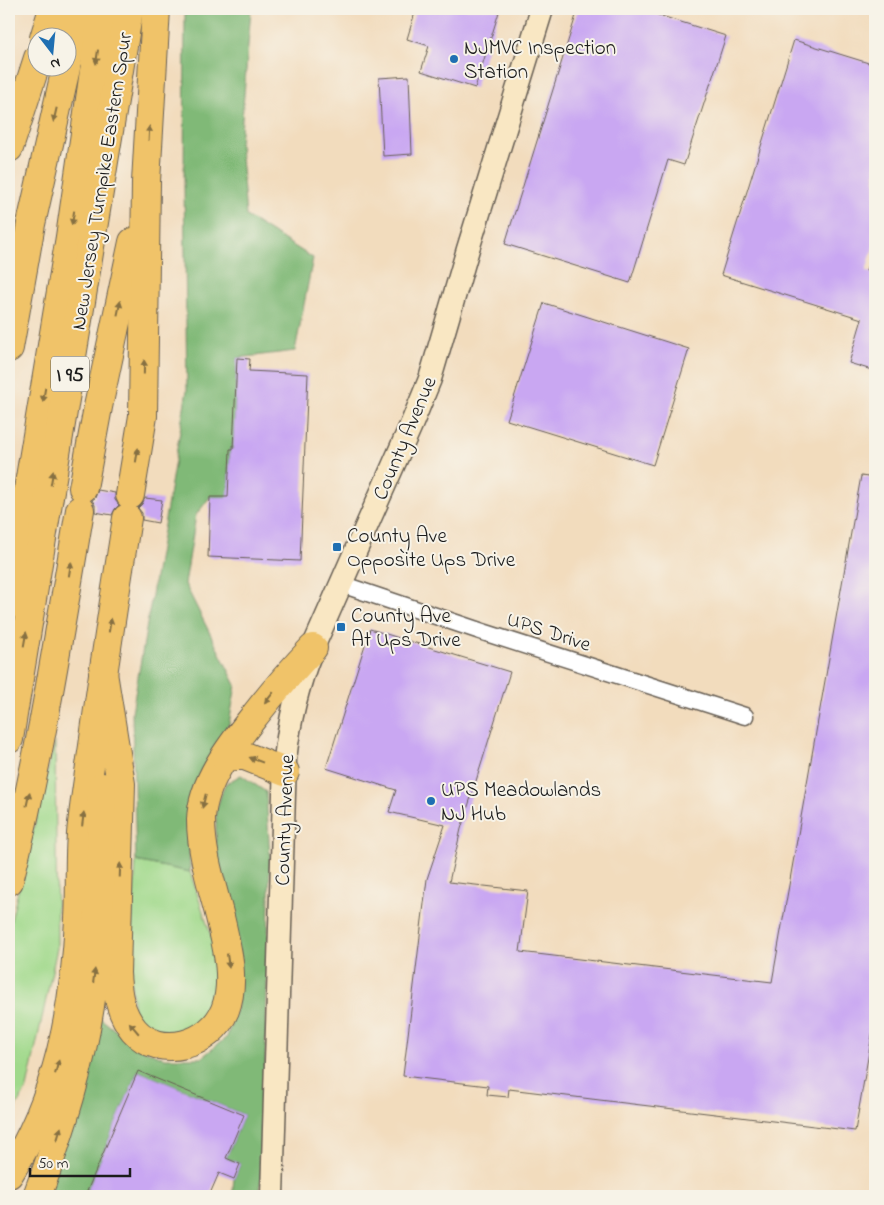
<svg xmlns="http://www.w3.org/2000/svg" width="884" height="1205" font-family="'Indie Flower',sans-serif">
<rect width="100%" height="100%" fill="#f7f3e8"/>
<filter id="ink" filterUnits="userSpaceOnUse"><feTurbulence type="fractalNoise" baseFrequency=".02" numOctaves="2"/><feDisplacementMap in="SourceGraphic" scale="10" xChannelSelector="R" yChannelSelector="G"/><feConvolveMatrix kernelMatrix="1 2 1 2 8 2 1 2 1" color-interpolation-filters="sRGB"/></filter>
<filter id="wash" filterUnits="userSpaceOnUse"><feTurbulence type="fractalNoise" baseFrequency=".0096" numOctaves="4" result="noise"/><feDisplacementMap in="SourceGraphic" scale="20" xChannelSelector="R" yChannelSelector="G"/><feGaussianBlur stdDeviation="1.12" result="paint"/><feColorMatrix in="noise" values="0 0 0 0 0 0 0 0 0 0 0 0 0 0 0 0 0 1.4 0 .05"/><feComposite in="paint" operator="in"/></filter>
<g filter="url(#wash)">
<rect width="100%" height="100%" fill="#f2dcbd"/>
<!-- green -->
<g fill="#a0d98b" stroke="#5e7a54">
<polygon points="55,741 57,948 27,1088 9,1119 9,928"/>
<polygon points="136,861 190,872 214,945 215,979 209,1020 185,1031 160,1032 134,1015 130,962"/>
</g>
<!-- forest -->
<g fill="#80b977" stroke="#4e6a4a">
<polygon points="185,9 251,9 240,144 246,216 313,258 295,351 237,358 233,449 230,449 228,497 210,497 196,515 185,584 236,685 229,724 198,779 188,818 190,872 136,861 132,712 187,390 184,186"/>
<polygon points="241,775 266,792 270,857 264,1111 260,1196 232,1196 234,1179 240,1164 226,1158 244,1115 138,1071 85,1196 48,1196 100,1018 136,1047 165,1058 201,1058 227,1037 238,1002 216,856 216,810 225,784"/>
</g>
<g id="blocks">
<!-- building -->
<g fill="#c9a7f2">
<polygon points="416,9 500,9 475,88 421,71 429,46 407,39"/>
<polygon points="578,9 639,9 726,36 684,165 668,160 630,283 505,244"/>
<polygon points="794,40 875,65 875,241 866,271 875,274 875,371 849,363 862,319 721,275"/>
<polygon points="409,76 412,154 383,156 379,78"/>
<polygon points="544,303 689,349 653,465 507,420"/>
<polygon points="237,358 250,359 249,371 308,374 300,561 208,557 210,497 228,497 230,449 233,449"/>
<polygon points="861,476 875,478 875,1018 855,1131 509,1089 508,1097 487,1095 488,1086 403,1076 427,879 445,825 389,812 396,790 326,768 370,629 510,672 461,829 449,882 528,891 520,952 772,982"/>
<polygon points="98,490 115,493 115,500 119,505 115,509 112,515 95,512 95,505 92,500 95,498"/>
<polygon points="145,498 162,500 158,523 142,520 142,513 138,508 142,504"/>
<polygon points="138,1071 244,1115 226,1158 240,1164 234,1179 219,1173 209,1196 85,1196"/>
</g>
</g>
</g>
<g filter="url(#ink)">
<use href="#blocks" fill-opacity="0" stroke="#675f54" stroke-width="1"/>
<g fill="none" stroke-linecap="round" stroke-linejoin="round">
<defs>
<polyline id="street" points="341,584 483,632 745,716"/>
<path id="secondary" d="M272,1196L285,760C289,723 297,687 311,652L412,423L430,379L468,249L542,9"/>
<g id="highway">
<polyline points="44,38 53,9"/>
<polyline points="68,59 78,9"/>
<polyline points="9,148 38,58"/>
<polyline points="9,348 31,224 66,68"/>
<polyline points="83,488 98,407 133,242"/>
<polyline points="130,495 143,416 146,182 156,9"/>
<polyline points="9,604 70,237 103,9"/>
<path d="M103,673L121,784L116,973C117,994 120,1013 134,1030C160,1060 211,1045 225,1010C236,981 227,947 220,917C212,886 201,853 201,820C202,781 233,743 256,714C274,691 293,669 313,648"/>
<polyline points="9,739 56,454 129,9"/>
<polyline points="225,757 237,756 245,756 285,772"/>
<path d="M9,881C40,758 59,634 80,510"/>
<path d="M9,1174C58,1098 75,1008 79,919C81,888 78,855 82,824C85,798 89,772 93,746C103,670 115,594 127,518"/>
<path d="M37,1196C62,1130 83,1062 92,992C101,924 101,855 102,787"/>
</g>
</defs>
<!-- street casing -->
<use href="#street" stroke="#675f54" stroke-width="19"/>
<!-- secondary casing -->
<use href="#secondary" stroke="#675f54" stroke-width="25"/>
<!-- highway casing -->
<use href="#highway" stroke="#675f54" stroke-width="30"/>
<!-- street -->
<use href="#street" stroke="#fff" stroke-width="16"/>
<!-- secondary -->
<use href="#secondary" stroke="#f9e7c3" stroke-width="22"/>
<!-- highway -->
<use href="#highway" stroke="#f0c369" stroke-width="28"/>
</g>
<!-- one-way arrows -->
<defs><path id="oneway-solid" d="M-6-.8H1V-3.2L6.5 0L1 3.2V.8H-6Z" transform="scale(1.25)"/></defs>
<g fill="#867042">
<use href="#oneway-solid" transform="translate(97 57) rotate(98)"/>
<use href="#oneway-solid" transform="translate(55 115) rotate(103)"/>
<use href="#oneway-solid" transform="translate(149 133) rotate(-87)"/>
<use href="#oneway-solid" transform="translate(73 218) rotate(99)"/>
<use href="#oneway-solid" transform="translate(119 308) rotate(-78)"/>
<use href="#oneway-solid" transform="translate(144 367) rotate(-89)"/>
<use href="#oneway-solid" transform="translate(44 395) rotate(100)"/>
<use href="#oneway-solid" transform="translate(137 455) rotate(-81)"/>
<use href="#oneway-solid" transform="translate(52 478) rotate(-80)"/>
<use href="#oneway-solid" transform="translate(70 569) rotate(-81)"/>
<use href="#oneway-solid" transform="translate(110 625) rotate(-81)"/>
<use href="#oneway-solid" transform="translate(25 639) rotate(-80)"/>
<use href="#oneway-solid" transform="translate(269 698) rotate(128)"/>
<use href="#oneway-solid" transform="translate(256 760) rotate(-159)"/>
<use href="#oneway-solid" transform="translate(28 799) rotate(-78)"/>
<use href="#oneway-solid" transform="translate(204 801) rotate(104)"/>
<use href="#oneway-solid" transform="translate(83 819) rotate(-83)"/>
<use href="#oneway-solid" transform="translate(120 870) rotate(-88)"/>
<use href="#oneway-solid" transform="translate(228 961) rotate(82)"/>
<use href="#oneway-solid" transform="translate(94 976) rotate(-83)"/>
<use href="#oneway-solid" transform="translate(134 1028) rotate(-130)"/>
<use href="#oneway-solid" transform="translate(57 1067) rotate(-75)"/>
<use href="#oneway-solid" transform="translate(59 1134) rotate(-73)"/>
</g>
</g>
<!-- markers -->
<g fill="#1f6fb2" stroke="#f7f3e8" stroke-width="2">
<circle cx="454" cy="59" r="5"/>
<rect x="332" y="542" width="10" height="10" rx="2.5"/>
<rect x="336" y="622" width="10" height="10" rx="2.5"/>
<circle cx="431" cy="801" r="5"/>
</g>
<g text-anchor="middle" stroke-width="4" stroke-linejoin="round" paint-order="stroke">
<!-- shield labels -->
<rect fill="#f7f3e8" stroke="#5e5c59" stroke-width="1" x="51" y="356.5" width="38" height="35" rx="4"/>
<g font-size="20" font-weight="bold" fill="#1c1c1c">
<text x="70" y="381">I 95</text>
</g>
<!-- poi labels -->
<g font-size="21" fill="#1c1c1c" stroke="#f7f3e8" text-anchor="start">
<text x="464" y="54">NJMVC Inspection<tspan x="464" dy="24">Station</tspan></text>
<text x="347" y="542">County Ave<tspan x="347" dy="24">Opposite Ups Drive</tspan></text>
<text x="351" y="622">County Ave<tspan x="351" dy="24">At Ups Drive</tspan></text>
<text x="441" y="796">UPS Meadowlands<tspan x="441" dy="24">NJ Hub</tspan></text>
</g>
<!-- street labels -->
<g font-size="21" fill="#1c1c1c" stroke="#f7f3e8">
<text transform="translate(101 181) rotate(-81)" y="7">New Jersey Turnpike Eastern Spur</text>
<text transform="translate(404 438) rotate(-67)" y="7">County Avenue</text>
<text transform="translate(549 631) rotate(18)" y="7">UPS Drive</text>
<text transform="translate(284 820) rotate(-88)" y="7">County Avenue</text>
</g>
</g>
<!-- margin -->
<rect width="884" height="1205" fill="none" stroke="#f7f3e8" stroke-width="30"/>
<!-- north arrow -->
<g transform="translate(52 52) rotate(164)"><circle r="24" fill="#f7f3e8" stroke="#9f9d96"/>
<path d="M0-4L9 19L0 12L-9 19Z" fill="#1f6fb2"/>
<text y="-8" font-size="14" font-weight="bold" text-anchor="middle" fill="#1c1c1c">N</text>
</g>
<!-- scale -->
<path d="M30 1168v8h100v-8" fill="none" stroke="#1c1c1c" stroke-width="2.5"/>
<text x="38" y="1168" font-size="15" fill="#1c1c1c" stroke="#f7f3e8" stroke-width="4" paint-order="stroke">50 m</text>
</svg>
